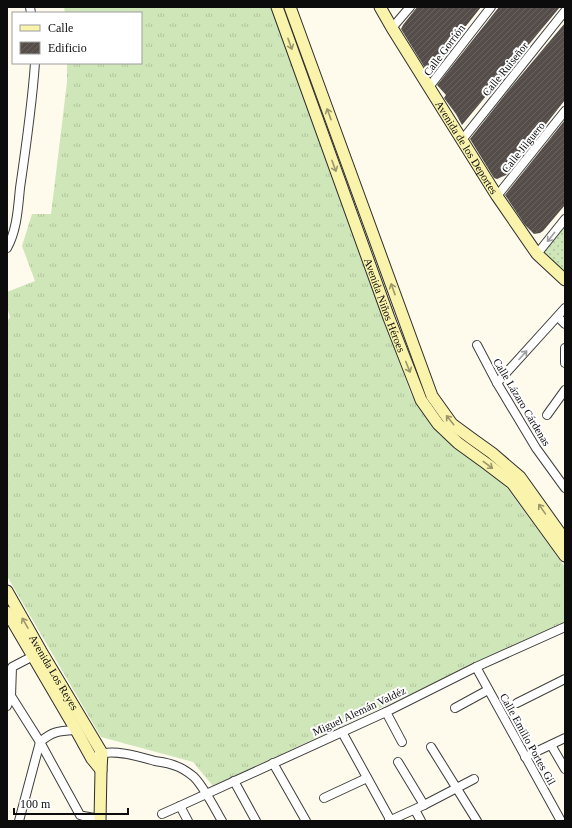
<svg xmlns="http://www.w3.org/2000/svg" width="572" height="828" font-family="'Times New Roman',serif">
<defs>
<pattern id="grass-tufts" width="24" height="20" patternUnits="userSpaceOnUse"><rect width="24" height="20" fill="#cfe6b8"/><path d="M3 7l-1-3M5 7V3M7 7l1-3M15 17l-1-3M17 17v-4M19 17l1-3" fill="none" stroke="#b1c49d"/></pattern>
<pattern id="park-dots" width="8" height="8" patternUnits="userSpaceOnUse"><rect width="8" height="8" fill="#cfe6b8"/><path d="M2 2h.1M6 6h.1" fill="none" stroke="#b1c49d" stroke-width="1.8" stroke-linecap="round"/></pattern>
<pattern id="building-hatch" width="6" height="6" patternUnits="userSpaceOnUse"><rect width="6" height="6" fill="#544d49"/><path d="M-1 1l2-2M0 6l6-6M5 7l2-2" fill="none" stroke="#68625f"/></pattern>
</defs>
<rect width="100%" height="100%" fill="#fefbec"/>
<!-- grass -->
<polygon fill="url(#grass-tufts)" points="64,7 272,7 411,394 426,418 439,434 497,477 507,488 565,567 565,622 213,786 193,762 101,737 7,576 7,322 10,317 7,307 7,292 35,281 22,246 32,214 51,214 67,82 67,63 141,63 141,13 65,13"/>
<!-- park -->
<polygon fill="url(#park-dots)" points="565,221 565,279 540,253"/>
<!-- building -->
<g fill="url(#building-hatch)">
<polygon points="417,7 481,7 455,40 436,67 431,69 425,68 401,29 403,25"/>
<polygon points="499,7 560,7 462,125 456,114 444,98 446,95 437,85"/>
<polygon points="565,23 565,100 512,167 513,168 506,175 497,179 494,178 470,139 508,91"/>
<polygon points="565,120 565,205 543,231 540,233 534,234 525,225 505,195"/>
</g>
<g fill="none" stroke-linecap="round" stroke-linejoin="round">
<defs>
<g id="street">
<polyline points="30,7 31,13"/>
<polyline points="392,28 410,7"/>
<polyline points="429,87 491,7"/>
<polyline points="462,140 565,11"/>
<polyline points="497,196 565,111"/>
<path d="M7,248C17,230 18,208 20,188C26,147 32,105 35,63"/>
<polyline points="537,254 565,219"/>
<polyline points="558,317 565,324"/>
<polyline points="477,345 497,383 536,448 565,488"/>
<polyline points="565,348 565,363"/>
<polyline points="497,383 565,308"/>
<polyline points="547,415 565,390"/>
<polyline points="476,667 561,821"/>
<polyline points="11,696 40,742 80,815 83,816 100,819"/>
<polyline points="517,703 565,679"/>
<polyline points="7,706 11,696 12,667 37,654"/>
<polyline points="455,708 488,690"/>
<polyline points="386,712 402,742"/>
<polyline points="342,732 391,821"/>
<polyline points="551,745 565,769"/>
<polyline points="431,747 477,821"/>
<path d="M98,755C112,748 141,757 155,761C162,762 170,763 176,766C183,768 189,773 194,777C204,787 215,809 222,821"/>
<polyline points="525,757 565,738"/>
<polyline points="398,762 424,805"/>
<polyline points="273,763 306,821"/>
<polyline points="234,781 256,821"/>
<polyline points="324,798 367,778"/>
<polyline points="180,806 188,821"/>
<polyline points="415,810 421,821"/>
<polyline points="162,814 180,806 386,712 476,667 565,627"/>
<path d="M19,821L40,742C53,731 59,731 76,730"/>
<polyline points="389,821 424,805 474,779"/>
</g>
<g id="secondary">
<path id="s1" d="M277,7L389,318L421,400L438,424L458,443L487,464L512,483L565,556"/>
<polyline points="290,7 432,396 452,424 471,438 492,453 520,477 565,540"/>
<path id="s2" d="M380,7L392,28L497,196L537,254L565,280"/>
<path id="s3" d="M7,591L41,651L102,753L101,770L100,821"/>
<polyline points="7,612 76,730 92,759 101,770"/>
</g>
</defs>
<!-- street casing -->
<use href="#street" stroke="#3f3f3f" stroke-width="10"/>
<!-- secondary casing -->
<use href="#secondary" stroke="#2e2e2e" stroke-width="13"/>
<!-- street -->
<use href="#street" stroke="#fff" stroke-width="8"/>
<!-- secondary -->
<use href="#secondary" stroke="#faf3ab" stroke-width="11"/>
</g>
<!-- one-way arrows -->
<defs><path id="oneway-shaft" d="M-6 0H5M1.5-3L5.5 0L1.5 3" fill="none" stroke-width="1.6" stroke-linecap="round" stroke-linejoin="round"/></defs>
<g stroke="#9b976b">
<use href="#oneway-shaft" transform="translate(290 44) rotate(70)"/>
<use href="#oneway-shaft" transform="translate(329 114) rotate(-110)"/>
<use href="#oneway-shaft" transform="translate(334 166) rotate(70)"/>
<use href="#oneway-shaft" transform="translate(393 289) rotate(-110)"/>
<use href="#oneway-shaft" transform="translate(408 367) rotate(68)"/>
<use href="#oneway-shaft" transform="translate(450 420) rotate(-129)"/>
<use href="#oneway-shaft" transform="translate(488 465) rotate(37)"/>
<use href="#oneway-shaft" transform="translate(542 509) rotate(-125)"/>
<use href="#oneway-shaft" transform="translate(25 623) rotate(-120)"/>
</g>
<g stroke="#9e9e9e">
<use href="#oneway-shaft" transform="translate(551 237) rotate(129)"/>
<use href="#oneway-shaft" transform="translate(523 355) rotate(-48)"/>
</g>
<g text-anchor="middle" stroke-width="4" stroke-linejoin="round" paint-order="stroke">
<!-- street labels -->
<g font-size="11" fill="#0c0c0c" stroke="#fff">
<text transform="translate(444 50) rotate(-53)" y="4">Calle Gorrión</text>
<text transform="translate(505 69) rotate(-51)" y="4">Calle Ruiseñor</text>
<text dy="4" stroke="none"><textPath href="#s2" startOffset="165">Avenida de los Deportes</textPath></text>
<text transform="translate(523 147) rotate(-51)" y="4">Calle Jilguero</text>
<text dy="4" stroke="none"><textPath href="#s1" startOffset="317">Avenida Niños Héroes</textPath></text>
<text transform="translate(522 402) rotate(59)" y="4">Calle Lázaro Cárdenas</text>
<text dy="4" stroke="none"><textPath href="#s3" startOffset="94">Avenida Los Reyes</textPath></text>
<text transform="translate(359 711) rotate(-25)" y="4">Miguel Alemán Valdéz</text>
<text transform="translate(528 739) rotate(61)" y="4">Calle Emilio Portes Gil</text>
</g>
</g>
<!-- border -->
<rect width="572" height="828" fill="none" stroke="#0c0c0c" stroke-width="16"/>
<!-- legend -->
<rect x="12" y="12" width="130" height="52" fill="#ffffff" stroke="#9e9e9e"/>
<rect x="20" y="25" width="20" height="6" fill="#faf3ab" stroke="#9e9e9e"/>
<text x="48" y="32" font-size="12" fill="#0c0c0c">Calle</text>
<rect x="20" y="42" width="20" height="12" fill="url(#building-hatch)" stroke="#9e9e9e"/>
<text x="48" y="52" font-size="12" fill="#0c0c0c">Edificio</text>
<!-- scale -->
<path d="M14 808v6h114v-6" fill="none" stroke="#0c0c0c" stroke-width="2"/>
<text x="20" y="808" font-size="12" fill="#0c0c0c" stroke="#ffffff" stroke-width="3" paint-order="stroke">100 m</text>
</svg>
